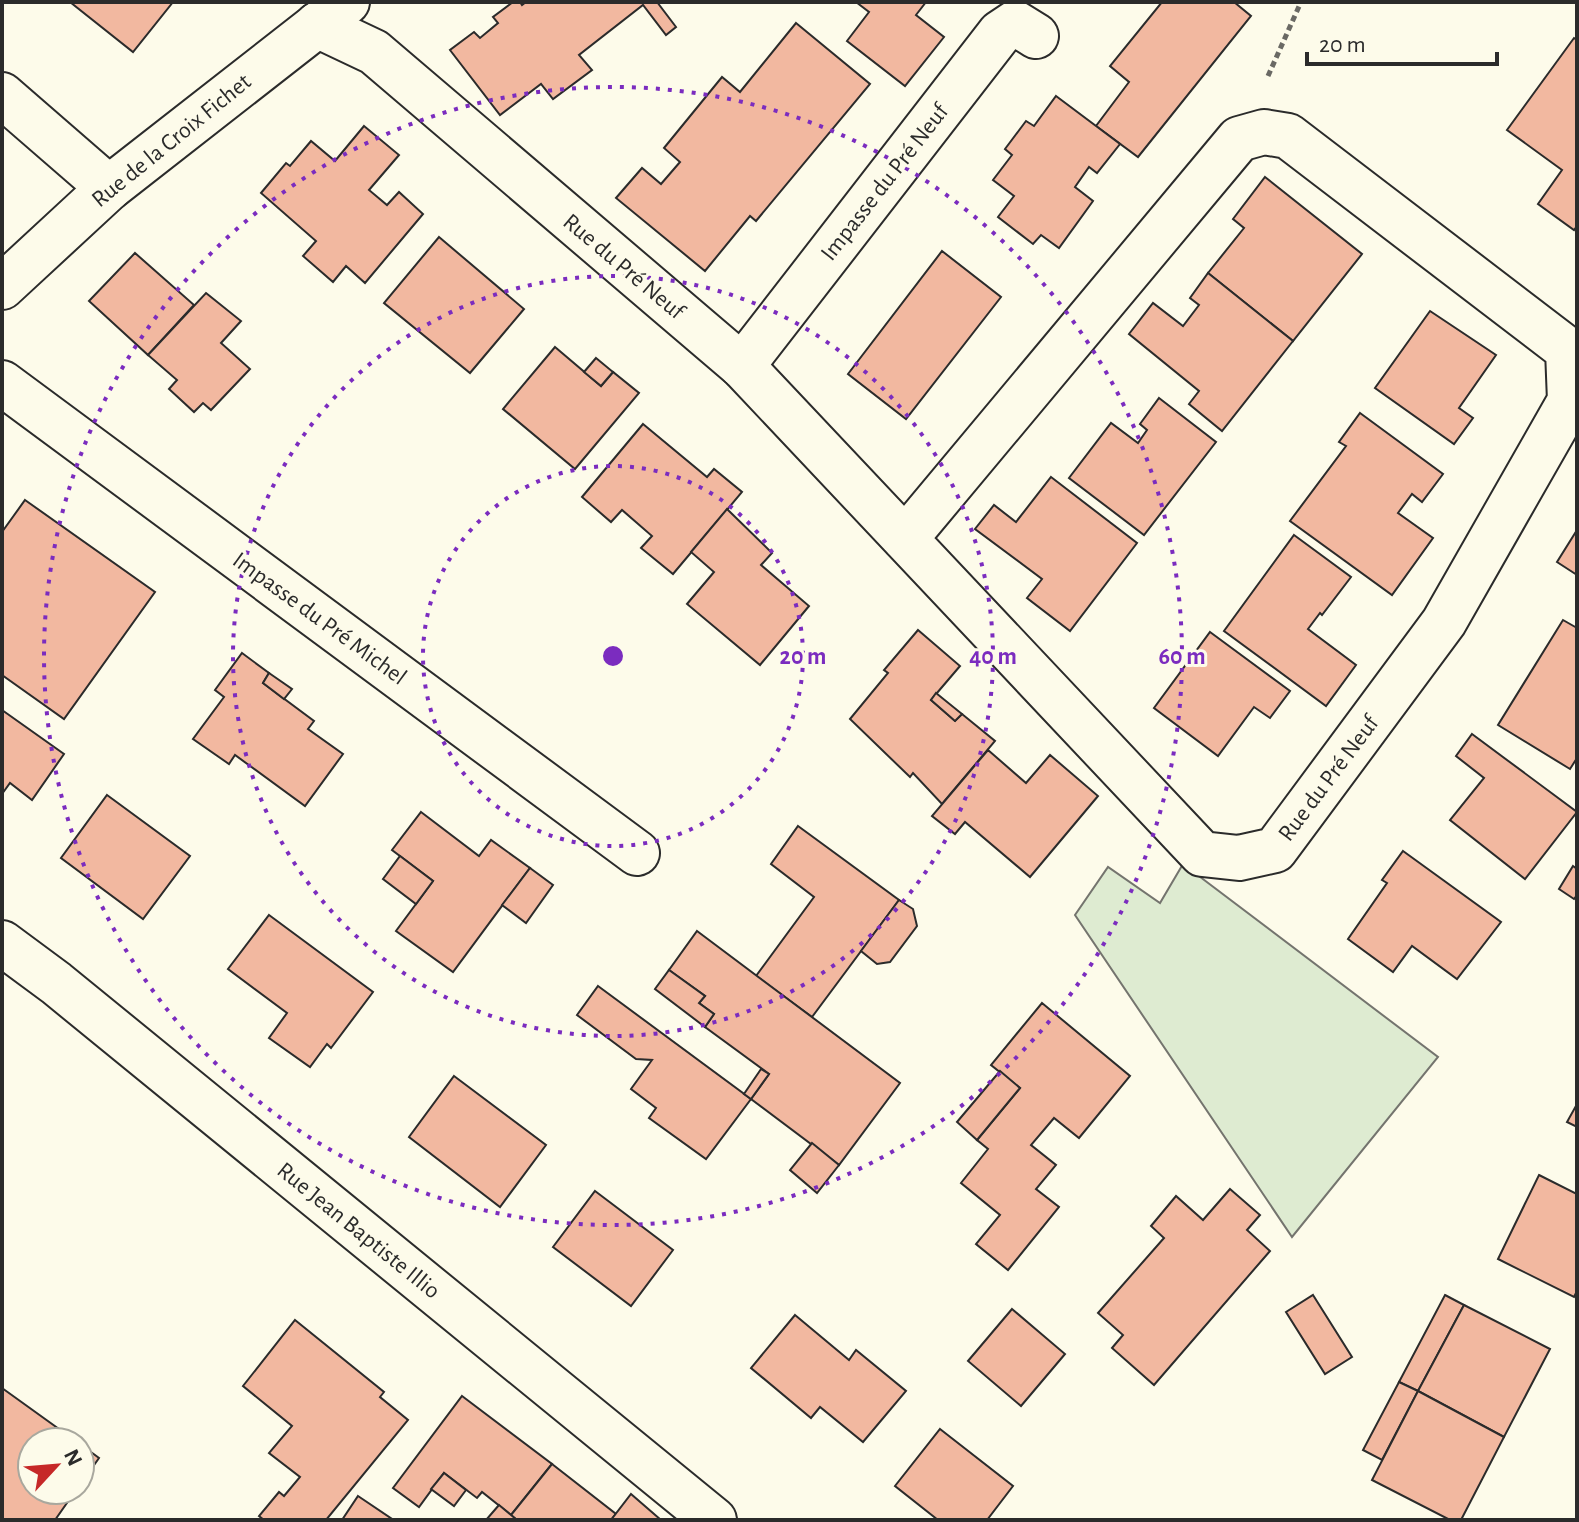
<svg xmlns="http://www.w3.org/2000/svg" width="1579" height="1522" font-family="'Alegreya Sans',sans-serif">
<rect width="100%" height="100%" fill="#fdfbea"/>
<!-- green -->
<polygon fill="#deebd1" stroke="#74746e" stroke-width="2" points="1183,864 1438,1057 1292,1237 1075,915 1108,867 1160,903"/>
<!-- building -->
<g fill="#f2b8a0" stroke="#2b2b2b" stroke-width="2">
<polygon points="70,2 173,2 133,52"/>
<polygon points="513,2 520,2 522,5 526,2 657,2 676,27 666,35 643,5 579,55 592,70 553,99 541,84 500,115 450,50 474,32 480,38 498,23 493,17"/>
<polygon points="856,2 926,2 916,15 944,37 905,86 847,41 869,12"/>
<polygon points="1162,2 1234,2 1251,16 1138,157 1096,126 1129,82 1110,66"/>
<polygon points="796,23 870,84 756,221 750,216 705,271 616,198 642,168 661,184 680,162 664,148 722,77 740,92"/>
<polygon points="1574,38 1577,40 1577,226 1574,230 1538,204 1562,170 1507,130"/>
<polygon points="1056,96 1120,144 1097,173 1089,167 1075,187 1093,201 1059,248 1041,235 1033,244 998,217 1014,196 993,180 1012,155 1005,149 1026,121 1034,126"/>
<polygon points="364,126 399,155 369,190 387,205 399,192 423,214 365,283 346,266 333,282 303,256 316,241 261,193 286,163 290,166 311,141 335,161"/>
<polygon points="1265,177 1362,254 1293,341 1208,273 1244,228 1233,219"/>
<polygon points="439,237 524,309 470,373 384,303"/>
<polygon points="942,251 1001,297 906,419 848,374"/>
<polygon points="135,253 194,305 148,355 89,301"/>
<polygon points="1208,273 1293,341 1222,431 1189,404 1199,391 1129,334 1153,303 1183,326 1199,305 1190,298"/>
<polygon points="206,293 241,321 221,343 250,369 211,410 203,403 194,412 169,389 177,380 148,355"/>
<polygon points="1430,311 1496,355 1459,408 1473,418 1454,444 1375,388"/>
<polygon points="555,347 601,386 613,372 639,393 575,469 503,409"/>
<polygon points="596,358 613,372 601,386 584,372"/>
<polygon points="1159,398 1216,442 1144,535 1069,478 1111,423 1138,443 1147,430 1140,424"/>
<polygon points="1360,413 1443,474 1422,502 1412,494 1398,513 1433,538 1392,595 1290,521 1346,446 1339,442"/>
<polygon points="643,424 707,477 714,469 742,492 673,574 641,548 652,536 622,510 611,522 582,497"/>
<polygon points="1051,477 1137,543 1070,631 1027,598 1042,579 975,529 994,505 1016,522"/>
<polygon points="25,500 155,592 64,719 2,675 2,532"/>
<polygon points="727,509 772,553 761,565 809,606 760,665 687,604 714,572 691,552"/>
<polygon points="1577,530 1577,575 1557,562"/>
<polygon points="1294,535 1351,577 1322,615 1320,613 1308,629 1356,665 1326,706 1224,631"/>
<polygon points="1563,620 1577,628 1577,758 1570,769 1498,725"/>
<polygon points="918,630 960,666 931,700 955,721 962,714 995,741 942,804 913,773 910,777 850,719 888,673 884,670"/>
<polygon points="1210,632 1290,691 1270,718 1254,707 1218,756 1154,708"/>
<polygon points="242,653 269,673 263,683 314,721 308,729 343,754 305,806 235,755 229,764 193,739 224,697 215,690"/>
<polygon points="269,673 292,689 284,699 263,683"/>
<polygon points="936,693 962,714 955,721 931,700"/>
<polygon points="2,710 64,754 32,800 10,783 2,794"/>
<polygon points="1472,734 1577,812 1525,879 1450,820 1484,778 1456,756"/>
<polygon points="988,750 1026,783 1050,755 1098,796 1030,877 965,822 955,834 932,816"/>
<polygon points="107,795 190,856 143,919 61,858"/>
<polygon points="421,812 479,856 491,840 530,868 453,972 396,931 433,881 392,850"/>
<polygon points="798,826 899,900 812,1017 756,976 814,897 771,864"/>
<polygon points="1403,851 1501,922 1457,979 1412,946 1393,972 1348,939 1387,883 1382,880"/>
<polygon points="400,856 433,881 416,904 383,879"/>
<polygon points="1573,866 1577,869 1577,895 1574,899 1559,889"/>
<polygon points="530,868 553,885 526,923 502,905"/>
<polygon points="899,900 913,909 917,926 890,962 877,964 861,951"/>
<polygon points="269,915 373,992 331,1048 327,1044 310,1067 269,1038 287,1013 228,969"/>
<polygon points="697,931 900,1083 839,1165 751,1099 769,1074 705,1027 714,1014 699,1003 705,996 669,970"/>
<polygon points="669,970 705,996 699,1003 714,1014 705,1027 655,989"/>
<polygon points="598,986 751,1099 706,1159 649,1118 656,1108 631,1089 652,1060 636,1059 577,1015"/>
<polygon points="1042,1003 1130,1076 1079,1138 1054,1118 1031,1145 1056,1165 1036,1189 1059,1207 1008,1270 976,1244 1000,1215 961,1183 988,1149 977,1140 1020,1088 991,1065"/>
<polygon points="761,1069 769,1074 751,1099 744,1094"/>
<polygon points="1000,1071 1020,1088 977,1140 957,1122"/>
<polygon points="454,1076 546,1145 500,1207 409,1137"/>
<polygon points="1577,1104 1577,1127 1567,1122"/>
<polygon points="812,1143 839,1165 817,1193 790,1170"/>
<polygon points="1539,1175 1577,1194 1577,1291 1574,1297 1498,1259"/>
<polygon points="1230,1189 1260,1215 1247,1230 1270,1251 1154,1385 1112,1348 1123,1335 1098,1313 1164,1238 1151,1226 1176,1196 1203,1220"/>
<polygon points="595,1191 673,1250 631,1306 553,1247"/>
<polygon points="1313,1295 1352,1357 1325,1374 1286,1312"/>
<polygon points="1445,1295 1464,1305 1418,1391 1399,1382"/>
<polygon points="1464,1305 1550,1349 1504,1437 1418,1391"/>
<polygon points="1012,1309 1065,1354 1021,1406 968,1361"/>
<polygon points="795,1315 849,1360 856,1350 906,1391 863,1442 820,1407 811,1418 751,1368"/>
<polygon points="295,1320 384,1392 380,1397 408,1420 326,1520 264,1520 259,1516 279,1492 284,1496 300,1477 269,1453 292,1426 243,1386"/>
<polygon points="1399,1382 1418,1391 1382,1460 1363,1450"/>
<polygon points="2,1388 77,1442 32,1442 32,1490 76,1490 55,1520 2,1520"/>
<polygon points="1418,1391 1504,1437 1461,1520 1450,1520 1372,1480"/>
<polygon points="462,1396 552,1464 511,1515 482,1492 477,1498 444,1473 419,1507 393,1488"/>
<polygon points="940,1429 1013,1486 987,1520 938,1520 895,1486"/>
<polygon points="80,1444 99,1458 80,1485"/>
<polygon points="552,1464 616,1514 611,1520 517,1520 511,1515"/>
<polygon points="444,1473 466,1490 454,1506 431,1489"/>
<polygon points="631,1494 661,1520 611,1520"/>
<polygon points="358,1496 392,1519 391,1520 342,1520"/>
<polygon points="499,1505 517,1520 486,1520"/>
</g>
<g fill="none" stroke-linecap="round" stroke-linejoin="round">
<defs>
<g id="minor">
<polyline points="317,25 374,52 742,366 1202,854 1239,858 1275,850 1444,622 1570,401 1568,350 1288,136 1264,132 1239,139 905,539"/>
<polyline points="2,95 109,188"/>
<polyline points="742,366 1000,33 1015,23 1036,36"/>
<polyline points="2,383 637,853"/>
<polyline points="2,943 56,983 714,1520"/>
</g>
<polyline id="tertiary" points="2,287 109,188 347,2"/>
</defs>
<!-- minor casing -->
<use href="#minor" stroke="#2b2b2b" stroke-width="48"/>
<!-- tertiary casing -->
<use href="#tertiary" stroke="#2b2b2b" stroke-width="48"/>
<!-- path -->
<polyline stroke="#6a6964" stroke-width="5" stroke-dasharray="6 4" stroke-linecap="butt" points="1268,76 1301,2"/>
<!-- minor -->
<use href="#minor" stroke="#fdfbea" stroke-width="44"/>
<!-- tertiary -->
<use href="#tertiary" stroke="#fdfbea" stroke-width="44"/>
</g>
<!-- distance rings -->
<g fill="none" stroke="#7b2cbf" stroke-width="4" stroke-dasharray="4 8">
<circle cx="613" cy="656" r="190"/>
<circle cx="613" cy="656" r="380"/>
<circle cx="613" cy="656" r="569"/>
</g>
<g text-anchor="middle" stroke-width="6" stroke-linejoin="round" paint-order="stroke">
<!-- street labels -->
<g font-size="24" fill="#2b2b2b" stroke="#fdfbea">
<text transform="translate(171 140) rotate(-39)" y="8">Rue de la Croix Fichet</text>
<text transform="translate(884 182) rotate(-52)" y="8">Impasse du Pré Neuf</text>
<text transform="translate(624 266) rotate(40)" y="8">Rue du Pré Neuf</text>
<text transform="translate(320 618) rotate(36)" y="8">Impasse du Pré Michel</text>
<text transform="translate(1328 778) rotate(-53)" y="8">Rue du Pré Neuf</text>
<text transform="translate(359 1230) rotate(39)" y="8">Rue Jean Baptiste Illio</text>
</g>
</g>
<circle cx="613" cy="656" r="12" fill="#7b2cbf" stroke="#fdfbea" stroke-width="4"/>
<g font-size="24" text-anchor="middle" font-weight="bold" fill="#7b2cbf" stroke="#fdfbea" stroke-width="6" stroke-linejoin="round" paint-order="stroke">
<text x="803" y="664">20 m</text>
<text x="993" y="664">40 m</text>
<text x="1182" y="664">60 m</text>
</g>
<!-- border -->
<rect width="1579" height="1522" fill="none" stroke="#2b2b2b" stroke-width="8"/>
<!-- north arrow -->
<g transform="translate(56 1466) rotate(64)"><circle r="38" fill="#fdfbea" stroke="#a9a89e" stroke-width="2"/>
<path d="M0-6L14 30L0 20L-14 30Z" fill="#c62828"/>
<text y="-12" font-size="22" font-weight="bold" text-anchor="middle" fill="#2b2b2b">N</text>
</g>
<!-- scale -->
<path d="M1307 52v12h190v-12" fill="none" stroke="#2b2b2b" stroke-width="4"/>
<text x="1319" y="52" font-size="24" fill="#2b2b2b" stroke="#fdfbea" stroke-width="6" paint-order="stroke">20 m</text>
</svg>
